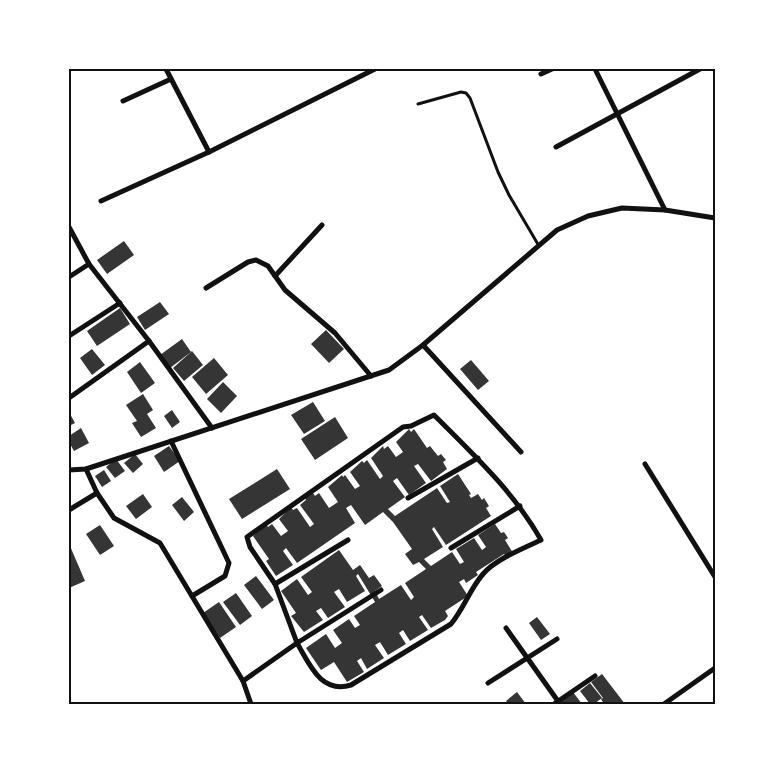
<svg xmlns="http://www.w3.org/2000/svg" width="784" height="773" font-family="Georgia,serif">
<rect width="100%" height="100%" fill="#fff"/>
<!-- building -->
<g fill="#353535">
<polygon points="124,241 134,255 107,274 97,260"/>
<polygon points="160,302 169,314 145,330 137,317"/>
<polygon points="120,308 130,324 97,346 87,331"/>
<polygon points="326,330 344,349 329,363 311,344"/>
<polygon points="182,339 191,352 170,368 160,355"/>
<polygon points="92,349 105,365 92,375 80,358"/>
<polygon points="192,351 203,365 184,381 173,368"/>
<polygon points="214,358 228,375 206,394 192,377"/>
<polygon points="471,360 489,381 478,390 460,369"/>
<polygon points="140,362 155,383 141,393 127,372"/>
<polygon points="223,382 237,396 221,413 207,399"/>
<polygon points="143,394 153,410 147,414 156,428 141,437 132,423 137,421 126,405"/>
<polygon points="313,402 325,421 304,434 291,415"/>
<polygon points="172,410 180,422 172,428 164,416"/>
<polygon points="69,412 75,423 69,426"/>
<polygon points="335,417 348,438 315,460 301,439"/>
<polygon points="81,428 89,443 74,451 69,442 69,436"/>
<polygon points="409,429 411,432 414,429 427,448 430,446 438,456 441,454 446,460 443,462 447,469 431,481 418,464 414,466 426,483 409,495 397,478 393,481 405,497 388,509 395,516 437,488 447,503 450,502 440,486 458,474 471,494 469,495 471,498 478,494 482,500 484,498 489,506 486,508 491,516 446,545 434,527 432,529 443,547 424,559 431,566 452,552 460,564 464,562 456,549 474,538 482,550 486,547 478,535 495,524 501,533 504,532 508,538 505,540 513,553 507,557 504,554 476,572 478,575 466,583 464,579 459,582 468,596 445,611 448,616 445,620 431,628 422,615 419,617 428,630 410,641 403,630 399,633 406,644 388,655 380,642 375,645 384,658 367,669 361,658 357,661 364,672 347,682 334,662 321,670 306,648 326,634 335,648 342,643 333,630 349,619 355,628 360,625 354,616 375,602 358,574 356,576 365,591 347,602 339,589 334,592 345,607 328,618 321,608 316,611 323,620 304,632 291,616 296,613 281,591 297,579 308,595 312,592 301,577 339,550 353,570 360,565 369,578 374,575 382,586 375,591 379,599 401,585 411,600 414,597 405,583 426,569 419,562 413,565 405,554 412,549 393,522 383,512 365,525 351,505 346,508 355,523 297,563 286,548 283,551 293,565 276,576 266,561 269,559 253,536 266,524 268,527 272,524 281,536 288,531 279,519 291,507 293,510 297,508 310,527 314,524 300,505 306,500 305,498 313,493 315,496 319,493 329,508 338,502 328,487 342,475 343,477 345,475 355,489 360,486 350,472 362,461 364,463 367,460 380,479 383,476 371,458 383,446 384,449 388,446 396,457 403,452 396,442"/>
<polygon points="169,446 180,461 164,472 154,456"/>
<polygon points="135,454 143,464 133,473 124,463"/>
<polygon points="116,459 125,471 115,478 106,467"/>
<polygon points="277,469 290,489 242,519 229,499"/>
<polygon points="104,470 111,481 102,487 95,476"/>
<polygon points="143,494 152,507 136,519 126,506"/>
<polygon points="182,497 194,512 184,521 172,505"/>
<polygon points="100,525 114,546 100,555 86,534"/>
<polygon points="70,546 85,581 69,588 69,547"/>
<polygon points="256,576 274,600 262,609 244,585"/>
<polygon points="236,593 252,616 240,625 223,602"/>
<polygon points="219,602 236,627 220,638 203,613"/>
<polygon points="537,617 550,634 541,640 529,623"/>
<polygon points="602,674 625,704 604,704 601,699 603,698 591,682"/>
<polygon points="590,683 602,698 594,704 590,704 580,691"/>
<polygon points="517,692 526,704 509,704 506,701"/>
<polygon points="573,692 582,704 564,704 561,701"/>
</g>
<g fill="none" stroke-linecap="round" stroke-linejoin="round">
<!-- service -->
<polyline stroke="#111" stroke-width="3" points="418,104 461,92 466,93 470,98 498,172 509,195 539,246"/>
<!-- minor -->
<g stroke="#111" stroke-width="5">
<polyline points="166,69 209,152"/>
<polyline points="595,69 665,210"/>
<polyline points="541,74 552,69"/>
<polyline points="123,101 171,79"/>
<polyline points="556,147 700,69"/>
<polyline points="101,201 209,152 375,69"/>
<polyline points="69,227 89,264 149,341 212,428"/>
<polyline points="275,276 322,225"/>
<polyline points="69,277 89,264"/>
<polyline points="206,288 248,262 256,260 268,266 285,290 335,333 371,376"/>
<polyline points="69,336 120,303"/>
<polyline points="423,345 521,452"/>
<polyline points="69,398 149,341"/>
<polyline points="171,441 229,563 225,576 192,596"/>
<polyline points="645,464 715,577"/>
<polyline points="86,469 97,493 114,518 160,543 243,681 251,704"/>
<polyline points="69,470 86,469 389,370 423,345 557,230 588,216 622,208 665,210 715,218"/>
<polyline points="408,498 478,458"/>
<polyline points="69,510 97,493"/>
<polyline points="451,548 520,506"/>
<polyline points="275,584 348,540"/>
<polyline points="506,628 560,704"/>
<path d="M243,681L297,643C310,665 321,694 351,685L451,624C464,608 470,589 483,574C496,559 524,548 541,540C514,492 473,454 434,415L411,426L403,427L247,537L250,547L275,584L297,643L381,590"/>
<polyline points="488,683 557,639"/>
<polyline points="554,704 595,676"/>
<polyline points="664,704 715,668"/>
</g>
</g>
<!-- border -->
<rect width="784" height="773" fill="none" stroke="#ffffff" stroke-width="140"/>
<rect x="70" y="70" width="644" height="633" fill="none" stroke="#111" stroke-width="2"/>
</svg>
